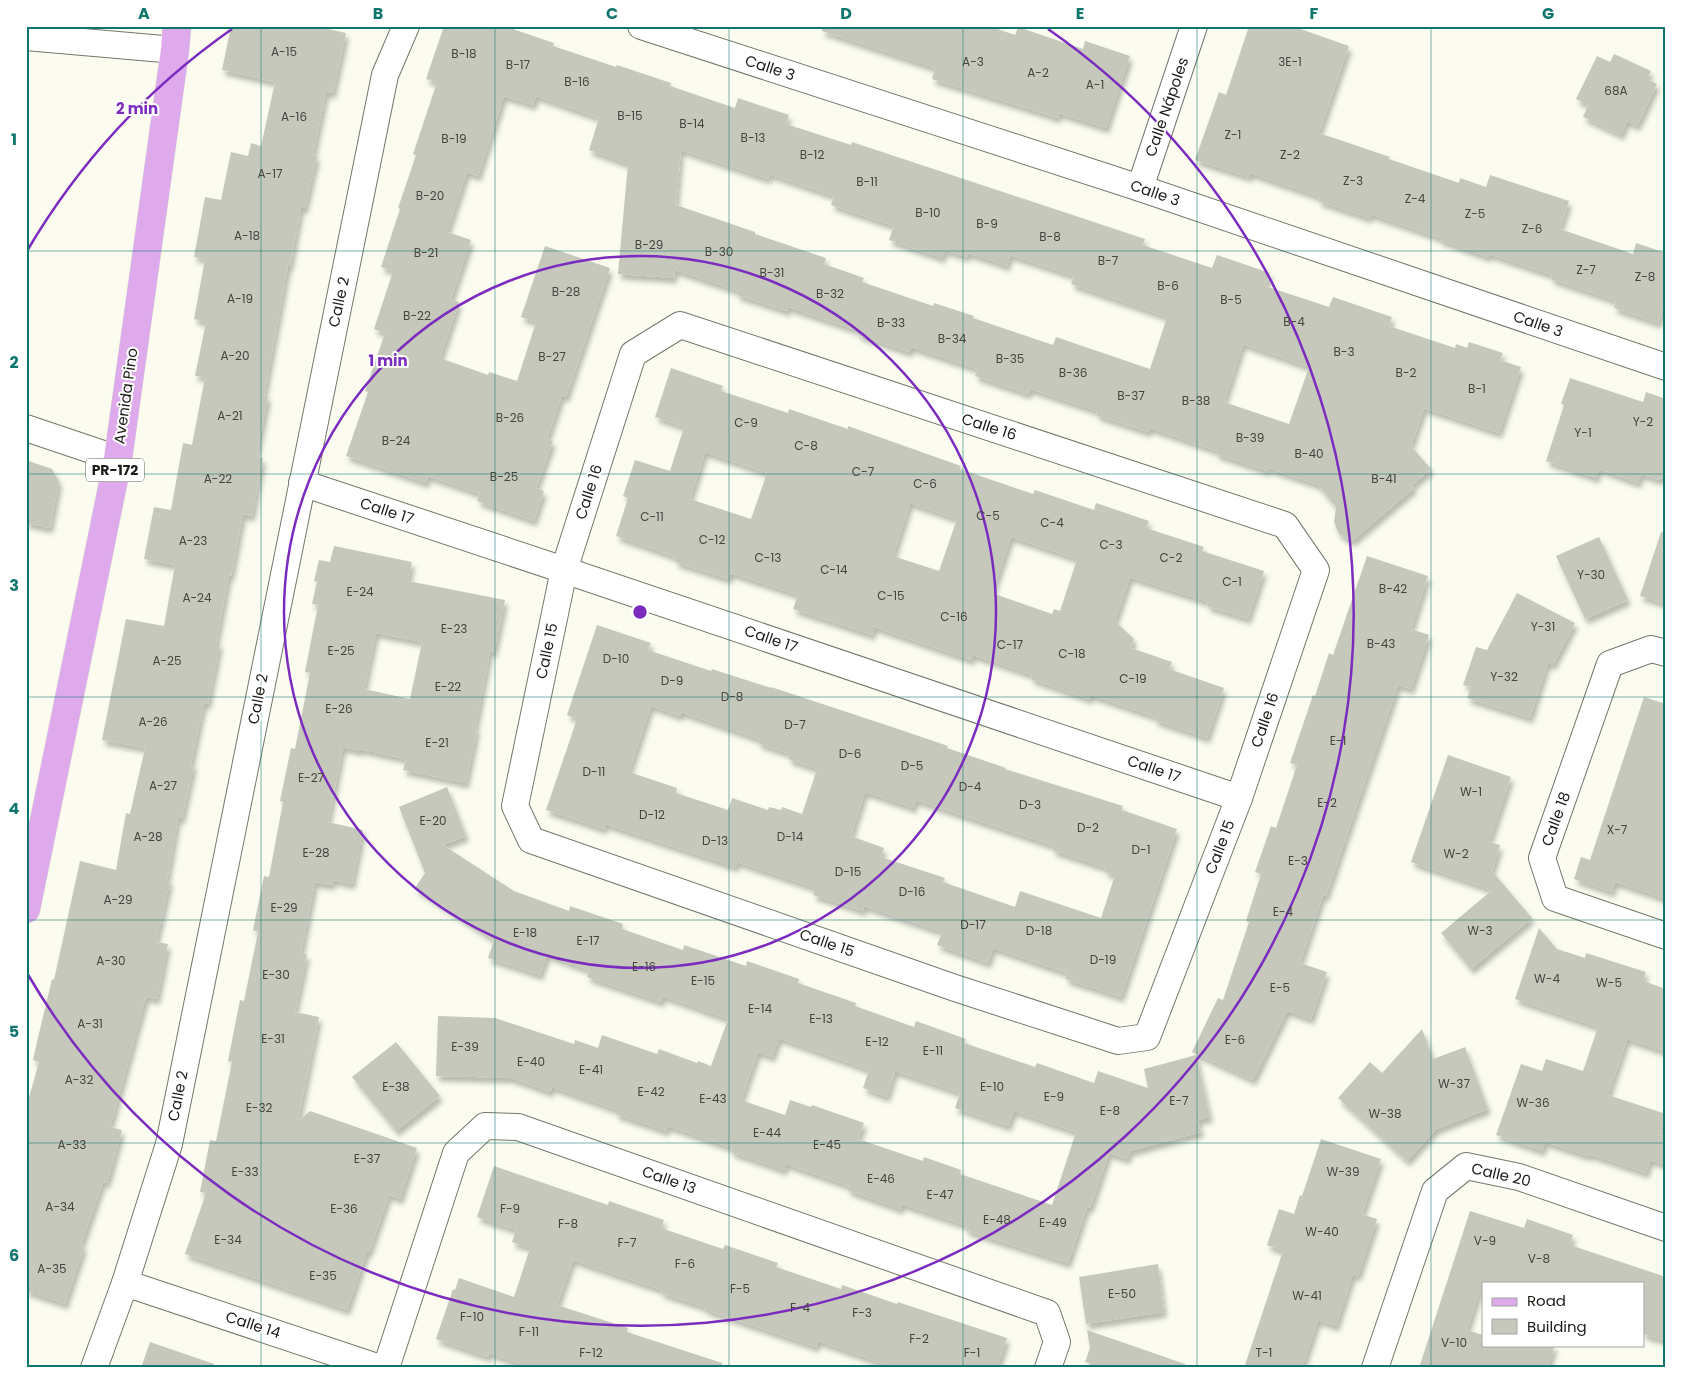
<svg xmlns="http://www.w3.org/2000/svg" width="1692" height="1394" font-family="Poppins,sans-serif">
<defs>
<filter id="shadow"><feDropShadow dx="3" dy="5.5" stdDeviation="2.5" flood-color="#0004"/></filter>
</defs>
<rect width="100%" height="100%" fill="#fbfcef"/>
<!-- building -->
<g fill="#c7c8bc" fill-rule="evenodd" filter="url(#shadow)">
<polygon points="231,26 315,26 346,33 333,93 326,92 313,155 317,156 305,208 301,208 290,266 288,266 264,395 268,396 256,457 263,458 252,516 243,514 231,576 229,575 216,643 220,643 208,704 204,703 191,764 194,764 182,818 178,818 167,880 170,881 156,942 168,944 157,999 146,997 110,1127 122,1130 107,1183 103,1182 81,1245 84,1247 65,1304 26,1291 26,1108 39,1062 33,1060 37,1042 52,979 54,980 80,861 116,870 126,813 130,814 145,748 102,740 126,619 164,626 175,565 144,559 154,507 171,510 183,443 192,445 205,377 195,376 206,322 194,319 205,259 194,257 205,197 221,200 231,152 248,156 251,143 261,146 275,82 222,70"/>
<path d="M444,26H504L554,43L553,46L616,67L617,65L671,83L670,86L735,108L738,98L789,115L786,124L851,145L852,142L1145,239L1143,245L1212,268L1217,255L1270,273L1265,286L1329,307L1333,297L1392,317L1389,326L1455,348L1456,344L1467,348L1469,342L1503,353L1500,360L1521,367L1499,433L1424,408L1411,446L1431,469L1412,485L1414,488L1352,541L1339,534L1334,522L1336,507L1318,485L1268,468L1267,471L1216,454L1217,451L1150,428L1148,432L1096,415L1097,411L1030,389L1028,394L975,376L977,369L911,347L909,352L858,335L859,331L788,307L787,311L737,295L738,291L675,270L674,278L618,274L628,164L589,150L599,118L536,96L533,105L504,96L478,176L467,172L447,232L471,240L451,299L459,302L440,358L488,375L489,372L517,381L536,322L521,317L545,246L610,268L566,397L562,395L547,439L553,441L536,488L544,491L534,521L477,501L480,494L428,476L426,483L346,456L368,392L365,391L385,333L374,329L393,271L381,267L400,209L398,208L416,155L413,154L437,82L426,79ZM681,150L768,179L769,174L834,196L831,205L894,226L889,240L942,258L945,250L967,257L968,253L1007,266L1010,255L1074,276L1071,284L1167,317L1150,369L1056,337L1053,345L973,318L974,316L934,303L933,306L862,282L864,278L824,264L826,258L755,234V232L676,205ZM1243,344L1309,367L1289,424L1224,402Z"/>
<polygon points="823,26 989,26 1015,35 1018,27 1083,49 1085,41 1130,56 1106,128 1059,113 1058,118 932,79 935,68 822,31"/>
<polygon points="1249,26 1292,26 1349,46 1319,133 1390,157 1389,159 1459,183 1460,178 1486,187 1490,175 1569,201 1560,229 1633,254 1636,243 1666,253 1666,301 1658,323 1614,308 1616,301 1551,279 1552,275 1489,254 1488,257 1440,240 1440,238 1370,214 1369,218 1318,201 1320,197 1250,173 1249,177 1195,160 1219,92 1226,95"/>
<polygon points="1614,54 1651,71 1647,79 1657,84 1637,126 1627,121 1621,135 1583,117 1588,105 1576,99 1597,56 1610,62"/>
<path d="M671,368L723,386L721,391L788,413L789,409L848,429V426L961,466L960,469L1033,494L1035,490L1094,510L1096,503L1149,521L1146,528L1204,547L1202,551L1264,571L1248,619L1207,606L1208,602L1130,577L1115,621L1134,639L1131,648L1172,662L1169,669L1224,688L1207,738L1154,720L1156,717L1091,695L1089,699L1031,679L1032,675L973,655L971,660L874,627L872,635L793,609L798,595L731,573L728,579L675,562L676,557L616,536L628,498L623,496L635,460L670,471L684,427L655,417ZM705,452L767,473L751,519L690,499ZM910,503L957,519L939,571L893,556ZM1011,537L1077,559L1060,611L1054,609L1052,614L992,593Z"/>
<polygon points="1570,378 1643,402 1646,392 1666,399 1666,480 1660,478 1659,480 1641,474 1638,483 1599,469 1596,478 1546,461 1564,405 1561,404"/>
<polygon points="26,460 52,469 59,482 50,528 26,523"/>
<polygon points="1661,532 1666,533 1666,604 1640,596"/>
<polygon points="1599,537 1628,600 1585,619 1556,556"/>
<path d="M334,546L412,562L408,581L505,600L494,652L490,651L475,729H477L466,783L403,770L406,759L360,749V751L343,747L328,822L363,830L352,884L333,880L332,885L315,882L301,953L307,954L295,1012L319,1017L298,1121L310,1111L417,1148L400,1199L389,1195L369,1252L367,1251L347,1310L185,1254L206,1193L200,1192L210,1140L216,1141L232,1062L228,1061L240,1000L244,1001L258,932L253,930L264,876L269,877L283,802L280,801L291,748L295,749L310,673L305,672L318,605L312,604L317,582L314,581L319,560L330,562ZM376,633L422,642L410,699L364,689Z"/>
<polygon points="1367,556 1428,576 1411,629 1429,635 1411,689 1398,685 1326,896 1323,895 1300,963 1327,972 1311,1019 1287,1011 1253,1080 1192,1052 1218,998 1223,1000 1249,922 1246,921 1261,874 1255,872 1271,826 1276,828 1297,765 1290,763 1313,695 1315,696 1329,653 1333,655"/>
<polygon points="1517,593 1575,623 1553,665 1548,662 1530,718 1467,698 1471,687 1463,685 1476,647 1487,650"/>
<path d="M597,625L651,643L648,650L711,671L712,669L771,688V687L895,728L948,746L947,748L1006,768L1005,769L1123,806L1122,810L1177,829L1121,997L1065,979L1067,973L993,948L988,963L937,945L942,932L864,906L863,911L813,895L815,888L737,862L735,867L605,824L604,829L546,810L577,719L567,715ZM651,706L680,716L681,712L759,739L758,743L790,754L788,759L817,769L802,814L782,807L781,810L769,807L768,810L732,798L728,810L676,793L677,788L629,772ZM865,792L913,808L916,800L1054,846L1052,850L1106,868L1105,872L1115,875L1101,918L1020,891L1015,907L943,882L945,878L881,857L884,848L851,836Z"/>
<polygon points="1644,697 1666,704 1666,899 1615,882 1612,892 1574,879 1581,857 1590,860"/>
<polygon points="1448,755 1511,777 1489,842 1500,845 1492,871 1532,918 1471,969 1441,933 1492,890 1411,862"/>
<path d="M447,787L466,836L443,845L514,891L569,911L570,906L623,924L622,929L683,950L684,945L746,966L747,961L799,979L798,983L856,1003L855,1006L914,1027L916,1021L966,1039L964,1043L1035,1067L1037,1063L1094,1083L1098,1071L1148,1088L1144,1069L1196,1055L1210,1117L1198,1120L1201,1132L1130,1151L1127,1159L1109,1153L1090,1208L1087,1207L1068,1263L965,1230L967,1226L902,1204L900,1209L847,1190L849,1186L786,1164L784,1170L731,1152L732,1148L668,1126L666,1131L615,1114L617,1110L552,1087L550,1092L511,1078L436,1076L438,1016L495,1018L574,1044L575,1040L598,1048L602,1035L657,1054L659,1049L697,1063L698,1061L711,1066L728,1019L663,996L661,1002L587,977L589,970L547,955L540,975L488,958L494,940L415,888L425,873L399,807ZM779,1038L869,1070L863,1088L887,1097L895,1071L960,1093L955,1108L1008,1126L1014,1111L1076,1132L1052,1205L960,1174L961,1170L924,1157L923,1161L858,1139L864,1123L812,1105L811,1107L790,1100L785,1115L741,1100L758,1052L772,1057Z"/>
<polygon points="1539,928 1557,949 1585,958 1586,953 1646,972 1643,981 1666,989 1666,1052 1627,1039 1608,1095 1666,1114 1660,1135 1666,1137 1666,1165 1650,1160 1646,1173 1589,1154 1588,1156 1545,1142 1542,1151 1496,1135 1521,1064 1542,1071 1546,1059 1583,1071 1598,1027 1515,999"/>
<polygon points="1422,1029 1433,1059 1465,1047 1488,1109 1436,1129 1407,1161 1338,1098 1370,1062 1382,1073"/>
<polygon points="396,1042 440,1096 396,1131 352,1077"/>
<polygon points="1321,1139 1381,1159 1362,1214 1377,1219 1358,1276 1353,1274 1336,1326 1318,1320 1302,1368 1244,1368 1283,1251 1267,1245 1279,1209 1294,1214 1300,1195 1302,1196"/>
<polygon points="494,1166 608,1205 609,1201 664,1220 661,1228 723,1249 725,1245 778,1263 776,1267 841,1289 842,1285 897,1304 898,1302 1007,1338 997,1368 896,1368 818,1341 816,1347 704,1309 704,1307 661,1293 662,1290 573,1260 557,1305 628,1328 627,1332 722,1363 721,1368 533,1368 489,1353 488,1357 436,1339 453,1289 455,1290 459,1278 514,1297 530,1248 512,1242 516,1230 477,1217"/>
<polygon points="1470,1211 1524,1228 1527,1219 1573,1235 1570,1245 1666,1277 1666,1341 1643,1334 1643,1283 1482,1283 1467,1330 1483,1335 1479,1345 1555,1345 1547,1368 1419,1368"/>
<polygon points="1158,1264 1164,1312 1086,1324 1079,1277"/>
<polygon points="1087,1330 1185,1364 1185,1368 1088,1368 1090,1363 1085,1362 1090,1348"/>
<polygon points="150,1342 214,1364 214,1368 141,1368"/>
</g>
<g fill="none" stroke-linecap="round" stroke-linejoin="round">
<defs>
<g id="street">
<polyline points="641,26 1140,188 1666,367"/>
<polyline points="26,37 175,50"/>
<polyline points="1140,188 1194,26"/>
<polygon points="680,325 1285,525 1316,570 1239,798 1147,1037 1118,1041 955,988 531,840 515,806 564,570 633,354"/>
<polyline points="26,428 118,459"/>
<polyline points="302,483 564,570 1239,798"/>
<polyline points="1666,653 1651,649 1610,664 1542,858 1555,898 1666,936"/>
<polyline points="125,1283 380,1368"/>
<polyline points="94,1368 125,1283 169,1144 385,75 406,26"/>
<polyline points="386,1368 456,1153 485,1126 518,1127 1047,1313 1057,1342 1048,1368"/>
<polyline points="1375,1368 1435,1191 1466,1166 1519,1177 1666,1228"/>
</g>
<polyline id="primary" points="26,909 118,459 175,50 177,26"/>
</defs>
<!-- street casing -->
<use href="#street" stroke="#76776c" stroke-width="28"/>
<!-- primary casing -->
<use href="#primary" stroke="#dbdbda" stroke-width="29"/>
<!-- street -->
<use href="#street" stroke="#fff" stroke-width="26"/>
<!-- primary -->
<use href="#primary" stroke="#deaaeb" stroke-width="28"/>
</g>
<!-- grid -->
<path fill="none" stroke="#0f766e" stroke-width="1" stroke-opacity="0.55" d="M261,26V1368M495,26V1368M729,26V1368M963,26V1368M1197,26V1368M1431,26V1368M26,251H1666M26,474H1666M26,697H1666M26,920H1666M26,1143H1666"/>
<!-- distance rings -->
<g fill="none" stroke="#7b2cbf" stroke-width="2.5">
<circle cx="640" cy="612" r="356"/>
<path d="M27 251A712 712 0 0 1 232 29M1048 29A712 712 0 1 1 27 973"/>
</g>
<g text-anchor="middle" stroke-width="4" stroke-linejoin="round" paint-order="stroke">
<!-- number labels -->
<g font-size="12" fill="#464640">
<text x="284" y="56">A-15</text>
<text x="464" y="58">B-18</text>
<text x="973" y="66">A-3</text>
<text x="1290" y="66">3E-1</text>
<text x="518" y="69">B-17</text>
<text x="1038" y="77">A-2</text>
<text x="577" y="86">B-16</text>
<text x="1095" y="89">A-1</text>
<text x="1616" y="95">68A</text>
<text x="630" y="120">B-15</text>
<text x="294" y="121">A-16</text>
<text x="692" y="128">B-14</text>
<text x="1233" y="139">Z-1</text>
<text x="753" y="142">B-13</text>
<text x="454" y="143">B-19</text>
<text x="812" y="159">B-12</text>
<text x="1290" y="159">Z-2</text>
<text x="270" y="178">A-17</text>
<text x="1353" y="185">Z-3</text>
<text x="867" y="186">B-11</text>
<text x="430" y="200">B-20</text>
<text x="1415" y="203">Z-4</text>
<text x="928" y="217">B-10</text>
<text x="1475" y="218">Z-5</text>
<text x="987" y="228">B-9</text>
<text x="1532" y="233">Z-6</text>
<text x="247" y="240">A-18</text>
<text x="1050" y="241">B-8</text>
<text x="649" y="249">B-29</text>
<text x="719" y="256">B-30</text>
<text x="426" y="257">B-21</text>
<text x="1108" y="265">B-7</text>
<text x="1586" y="274">Z-7</text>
<text x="772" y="277">B-31</text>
<text x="1645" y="281">Z-8</text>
<text x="1168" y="290">B-6</text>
<text x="566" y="296">B-28</text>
<text x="830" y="298">B-32</text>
<text x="240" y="303">A-19</text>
<text x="1231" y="304">B-5</text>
<text x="417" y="320">B-22</text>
<text x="1294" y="326">B-4</text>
<text x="891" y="327">B-33</text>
<text x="952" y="343">B-34</text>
<text x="1344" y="356">B-3</text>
<text x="235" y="360">A-20</text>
<text x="552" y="361">B-27</text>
<text x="1010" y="363">B-35</text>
<text x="1073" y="377">B-36</text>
<text x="1406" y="377">B-2</text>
<text x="1477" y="393">B-1</text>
<text x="1131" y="400">B-37</text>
<text x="1196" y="405">B-38</text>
<text x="230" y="420">A-21</text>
<text x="510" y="422">B-26</text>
<text x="1643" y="426">Y-2</text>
<text x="746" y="427">C-9</text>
<text x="1583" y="437">Y-1</text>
<text x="1250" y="442">B-39</text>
<text x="396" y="445">B-24</text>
<text x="806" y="450">C-8</text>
<text x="1309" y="458">B-40</text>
<text x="863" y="476">C-7</text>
<text x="504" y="481">B-25</text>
<text x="218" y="483">A-22</text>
<text x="1384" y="483">B-41</text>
<text x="925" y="488">C-6</text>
<text x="988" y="520">C-5</text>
<text x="652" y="521">C-11</text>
<text x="1052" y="527">C-4</text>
<text x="712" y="544">C-12</text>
<text x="193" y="545">A-23</text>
<text x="1111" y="549">C-3</text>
<text x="768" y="562">C-13</text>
<text x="1171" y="562">C-2</text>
<text x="834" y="574">C-14</text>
<text x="1591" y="579">Y-30</text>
<text x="1232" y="586">C-1</text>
<text x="1393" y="593">B-42</text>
<text x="360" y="596">E-24</text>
<text x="891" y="600">C-15</text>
<text x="197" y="602">A-24</text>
<text x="954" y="621">C-16</text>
<text x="1543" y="631">Y-31</text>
<text x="454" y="633">E-23</text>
<text x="1381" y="648">B-43</text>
<text x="1010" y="649">C-17</text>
<text x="341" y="655">E-25</text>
<text x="1072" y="658">C-18</text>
<text x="616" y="663">D-10</text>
<text x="167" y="665">A-25</text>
<text x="1504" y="681">Y-32</text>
<text x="1133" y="683">C-19</text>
<text x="672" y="685">D-9</text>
<text x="448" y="691">E-22</text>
<text x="732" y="701">D-8</text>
<text x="339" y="713">E-26</text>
<text x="153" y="726">A-26</text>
<text x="795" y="729">D-7</text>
<text x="1338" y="745">E-1</text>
<text x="437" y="747">E-21</text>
<text x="850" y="758">D-6</text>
<text x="912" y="770">D-5</text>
<text x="594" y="776">D-11</text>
<text x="311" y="782">E-27</text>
<text x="163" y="790">A-27</text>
<text x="970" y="791">D-4</text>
<text x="1471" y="796">W-1</text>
<text x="1327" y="807">E-2</text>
<text x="1030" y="809">D-3</text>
<text x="652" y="819">D-12</text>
<text x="433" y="825">E-20</text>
<text x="1088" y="832">D-2</text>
<text x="1617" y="834">X-7</text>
<text x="148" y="841">A-28</text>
<text x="790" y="841">D-14</text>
<text x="715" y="845">D-13</text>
<text x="1141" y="854">D-1</text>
<text x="316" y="857">E-28</text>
<text x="1456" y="858">W-2</text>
<text x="1298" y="865">E-3</text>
<text x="848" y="876">D-15</text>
<text x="912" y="896">D-16</text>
<text x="118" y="904">A-29</text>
<text x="284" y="912">E-29</text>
<text x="1283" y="916">E-4</text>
<text x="973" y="929">D-17</text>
<text x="1039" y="935">D-18</text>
<text x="1480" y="935">W-3</text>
<text x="525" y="937">E-18</text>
<text x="588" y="945">E-17</text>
<text x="1103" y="964">D-19</text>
<text x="111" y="965">A-30</text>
<text x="644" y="971">E-16</text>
<text x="276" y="979">E-30</text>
<text x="1547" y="983">W-4</text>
<text x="703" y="985">E-15</text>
<text x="1609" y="987">W-5</text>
<text x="1280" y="992">E-5</text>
<text x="760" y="1013">E-14</text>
<text x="821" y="1023">E-13</text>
<text x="90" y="1028">A-31</text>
<text x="273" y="1043">E-31</text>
<text x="1235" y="1044">E-6</text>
<text x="877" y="1046">E-12</text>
<text x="465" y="1051">E-39</text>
<text x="933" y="1055">E-11</text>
<text x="531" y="1066">E-40</text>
<text x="591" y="1074">E-41</text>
<text x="79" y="1084">A-32</text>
<text x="1454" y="1088">W-37</text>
<text x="396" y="1091">E-38</text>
<text x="992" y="1091">E-10</text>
<text x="651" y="1096">E-42</text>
<text x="1054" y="1101">E-9</text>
<text x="713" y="1103">E-43</text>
<text x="1179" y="1105">E-7</text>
<text x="1533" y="1107">W-36</text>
<text x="259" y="1112">E-32</text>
<text x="1110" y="1115">E-8</text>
<text x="1385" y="1118">W-38</text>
<text x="767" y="1137">E-44</text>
<text x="72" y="1149">A-33</text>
<text x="827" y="1149">E-45</text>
<text x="367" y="1163">E-37</text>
<text x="245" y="1176">E-33</text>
<text x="1343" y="1176">W-39</text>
<text x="881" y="1183">E-46</text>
<text x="940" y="1199">E-47</text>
<text x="60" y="1211">A-34</text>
<text x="344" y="1213">E-36</text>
<text x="510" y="1213">F-9</text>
<text x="997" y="1224">E-48</text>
<text x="1053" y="1227">E-49</text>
<text x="568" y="1228">F-8</text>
<text x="1322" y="1236">W-40</text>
<text x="228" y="1244">E-34</text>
<text x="1485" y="1245">V-9</text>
<text x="627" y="1247">F-7</text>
<text x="1539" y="1263">V-8</text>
<text x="685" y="1268">F-6</text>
<text x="52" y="1273">A-35</text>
<text x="323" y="1280">E-35</text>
<text x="740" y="1293">F-5</text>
<text x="1122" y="1298">E-50</text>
<text x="1307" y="1300">W-41</text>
<text x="800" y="1312">F-4</text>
<text x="862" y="1317">F-3</text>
<text x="472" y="1321">F-10</text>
<text x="529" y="1336">F-11</text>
<text x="919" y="1343">F-2</text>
<text x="1454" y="1347">V-10</text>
<text x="591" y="1357">F-12</text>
<text x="972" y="1357">F-1</text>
<text x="1264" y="1357">T-1</text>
</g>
<!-- shield labels -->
<rect fill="#fff" stroke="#5f5f5d" stroke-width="1" x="86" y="458.5" width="58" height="23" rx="4"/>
<g font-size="14" font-weight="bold" fill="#1b1b17">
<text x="115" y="475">PR-172</text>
</g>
<!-- street labels -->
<g font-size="15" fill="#1b1b17" stroke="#fff">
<text transform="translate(770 68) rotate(18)" y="5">Calle 3</text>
<text transform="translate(1167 107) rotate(-71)" y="5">Calle Nápoles</text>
<text transform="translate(1155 193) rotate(19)" y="5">Calle 3</text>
<text transform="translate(339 302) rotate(-78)" y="5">Calle 2</text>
<text transform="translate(1538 324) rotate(19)" y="5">Calle 3</text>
<text transform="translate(126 396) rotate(-82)" y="5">Avenida Pino</text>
<text transform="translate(989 427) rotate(18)" y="5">Calle 16</text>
<text transform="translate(589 492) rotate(-72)" y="5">Calle 16</text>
<text transform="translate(387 511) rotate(18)" y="5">Calle 17</text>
<text transform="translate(771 639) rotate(19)" y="5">Calle 17</text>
<text transform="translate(547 651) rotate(-78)" y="5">Calle 15</text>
<text transform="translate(258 699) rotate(-79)" y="5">Calle 2</text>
<text transform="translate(1265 720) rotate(-71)" y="5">Calle 16</text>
<text transform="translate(1154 769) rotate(19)" y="5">Calle 17</text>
<text transform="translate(1556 819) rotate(-70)" y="5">Calle 18</text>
<text transform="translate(1220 847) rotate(-69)" y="5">Calle 15</text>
<text transform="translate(827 943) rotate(19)" y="5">Calle 15</text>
<text transform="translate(178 1096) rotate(-79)" y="5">Calle 2</text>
<text transform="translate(1501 1175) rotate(13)" y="5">Calle 20</text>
<text transform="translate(669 1180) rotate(19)" y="5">Calle 13</text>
<text transform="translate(253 1325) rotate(18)" y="5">Calle 14</text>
</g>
</g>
<circle cx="640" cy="612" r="8" fill="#7b2cbf" stroke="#fff" stroke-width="2.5"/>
<g font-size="15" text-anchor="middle" font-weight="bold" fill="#7b2cbf" stroke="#fff" stroke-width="4" stroke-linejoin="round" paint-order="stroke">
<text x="137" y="114">2 min</text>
<text x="388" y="366">1 min</text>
</g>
<!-- border -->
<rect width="1692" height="1394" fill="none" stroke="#ffffff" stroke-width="55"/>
<!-- legend -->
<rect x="1482" y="1282" width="162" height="65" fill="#ffffff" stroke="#a4a4a2"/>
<rect x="1492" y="1298" width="25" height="8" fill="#deaaeb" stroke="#a4a4a2"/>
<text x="1527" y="1306" font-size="15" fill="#1b1b17">Road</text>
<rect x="1492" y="1319" width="25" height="15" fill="#c7c8bc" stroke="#a4a4a2"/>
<text x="1527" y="1332" font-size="15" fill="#1b1b17">Building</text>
<rect x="28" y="28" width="1636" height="1338" fill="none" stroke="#0f766e" stroke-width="2"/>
<g font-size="16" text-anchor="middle" font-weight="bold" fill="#0f766e">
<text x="144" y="19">A</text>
<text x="378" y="19">B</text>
<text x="612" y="19">C</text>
<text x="846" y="19">D</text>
<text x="1080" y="19">E</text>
<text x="1314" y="19">F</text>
<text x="1548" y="19">G</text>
<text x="14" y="145">1</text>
<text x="14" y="368">2</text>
<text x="14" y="591">3</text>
<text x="14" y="814">4</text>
<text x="14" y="1037">5</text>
<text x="14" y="1261">6</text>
</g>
</svg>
